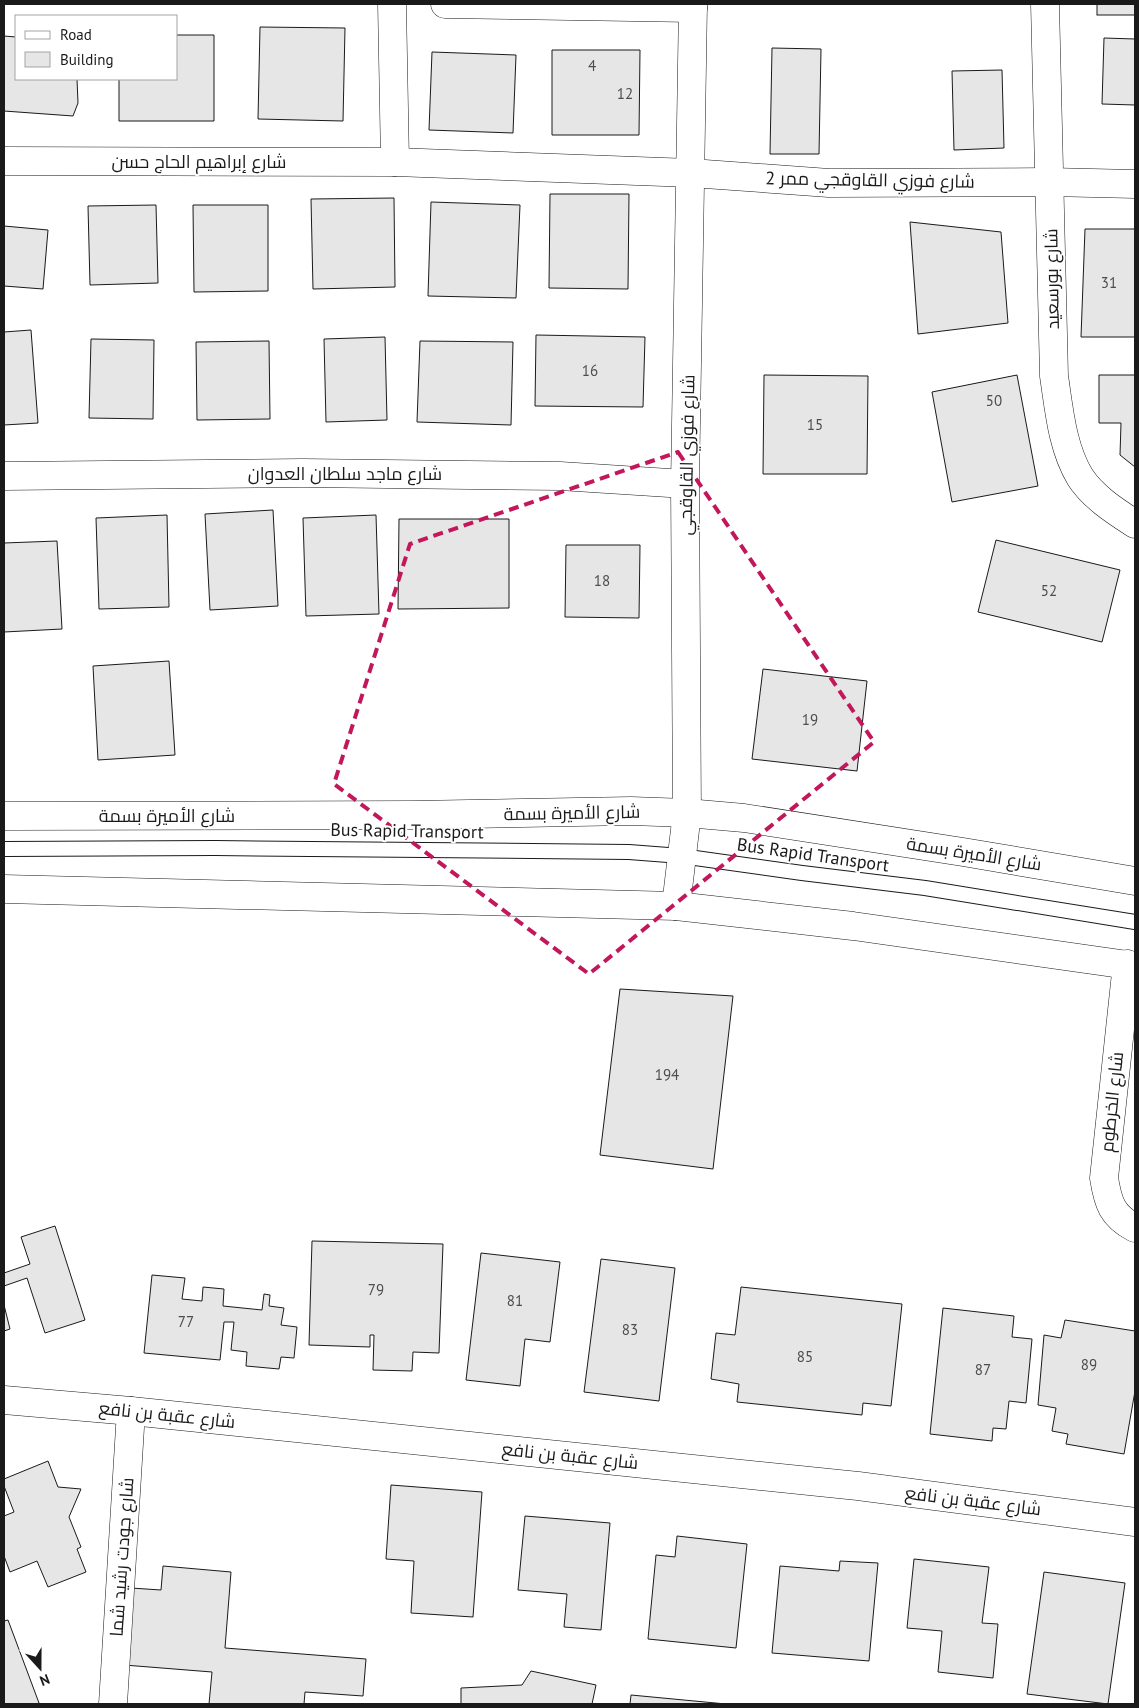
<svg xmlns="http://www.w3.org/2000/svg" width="1139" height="1708" font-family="'PT Sans',Cairo,sans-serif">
<rect width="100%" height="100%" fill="#fff"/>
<!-- building -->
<g fill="#e6e6e6" stroke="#1a1a1a">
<rect x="1097" y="4" width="38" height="11"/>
<polygon points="260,27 345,28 343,121 258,119"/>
<polygon points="176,35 214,35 214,121 119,121 119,79 176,79"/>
<polygon points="4,36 16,37 16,79 77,79 78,103 73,116 4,111"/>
<polygon points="1104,38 1135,39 1135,105 1102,104"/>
<polygon points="772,48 821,49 819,154 770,154"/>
<polygon points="552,50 640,50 639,135 552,135"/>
<polygon points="432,52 516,55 513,133 429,130"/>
<polygon points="1002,70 1004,148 954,150 952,71"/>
<polygon points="550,194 629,194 628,289 549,288"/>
<polygon points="394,198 395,287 313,289 311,199"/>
<polygon points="431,202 520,205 516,298 428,296"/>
<polygon points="156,205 158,283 90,285 88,206"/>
<polygon points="193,205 268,205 268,291 194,292"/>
<polygon points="910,222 1001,232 1008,323 918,334"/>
<polygon points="4,226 48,230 43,289 4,286"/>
<polygon points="1085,229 1135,229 1135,337 1081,337"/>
<polygon points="31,330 38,423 4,425 4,332"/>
<polygon points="536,335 645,337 643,407 535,406"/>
<polygon points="385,337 387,420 326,422 324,339"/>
<polygon points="91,339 154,340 153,419 89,418"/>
<polygon points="269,341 270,419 197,420 196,342"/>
<polygon points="420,341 513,342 511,425 417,422"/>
<polygon points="764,375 868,376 867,474 763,474"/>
<polygon points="1017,375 1038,486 952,502 932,392"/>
<polygon points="1099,375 1135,375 1135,467 1120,455 1121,423 1099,423"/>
<polygon points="273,510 278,606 210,610 205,514"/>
<polygon points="167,515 169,607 99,609 96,518"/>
<polygon points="376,515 379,614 306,616 303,518"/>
<polygon points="399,519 509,519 509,608 398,609"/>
<polygon points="996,540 1120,570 1102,642 978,612"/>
<polygon points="57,541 62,629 4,632 4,543"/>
<polygon points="566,545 640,545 639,618 565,617"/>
<polygon points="169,661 175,755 98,760 93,666"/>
<polygon points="763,669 867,681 857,771 752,759"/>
<polygon points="620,989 733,996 713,1169 600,1155"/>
<polygon points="55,1226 85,1320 45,1333 27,1278 4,1286 4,1273 30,1264 21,1237"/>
<polygon points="312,1241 443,1244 439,1353 413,1352 412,1371 373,1370 374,1335 370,1335 370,1347 309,1345"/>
<polygon points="481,1253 560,1262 550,1342 525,1339 520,1386 466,1380"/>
<polygon points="601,1259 675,1268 659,1401 584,1392"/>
<polygon points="152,1275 185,1278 182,1299 202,1301 203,1287 224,1289 223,1306 262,1310 264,1294 270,1295 269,1306 284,1308 281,1325 297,1327 294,1358 281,1357 279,1369 246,1366 247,1352 231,1350 234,1322 224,1322 220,1360 144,1353"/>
<polygon points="741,1287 902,1304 891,1406 863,1403 862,1415 737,1402 739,1384 711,1379 716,1333 735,1335"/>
<polygon points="4,1305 10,1329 4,1331"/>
<polygon points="943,1308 1014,1316 1012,1337 1032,1339 1026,1403 1009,1401 1006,1429 993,1428 992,1441 930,1434"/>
<polygon points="1065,1320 1135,1331 1135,1391 1124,1454 1066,1444 1068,1434 1052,1431 1056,1408 1038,1405 1044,1335 1061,1338"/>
<polygon points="48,1461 58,1487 81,1489 69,1517 81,1547 77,1549 86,1572 48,1587 37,1561 10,1572 4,1556 4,1516 14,1512 4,1486 4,1479"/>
<polygon points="391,1485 482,1492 473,1617 411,1613 414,1561 386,1559"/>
<polygon points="525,1516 610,1523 601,1630 564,1627 567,1594 518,1590"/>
<polygon points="677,1536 747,1544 736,1648 648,1639 656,1555 675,1557"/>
<polygon points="914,1559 989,1567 982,1623 998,1624 993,1678 938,1672 942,1631 907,1628"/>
<polygon points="840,1561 878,1563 869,1661 772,1653 780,1566 839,1571"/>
<polygon points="163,1566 231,1572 225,1648 366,1659 363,1696 305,1692 304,1704 209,1704 212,1672 124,1665 131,1588 161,1590"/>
<polygon points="1044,1572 1125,1583 1108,1704 1027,1694"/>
<polygon points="8,1620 39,1703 36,1704 4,1704 4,1621"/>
<polygon points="531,1671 596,1685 592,1704 461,1704 461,1688 522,1685"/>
<polygon points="631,1695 726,1704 630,1704"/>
</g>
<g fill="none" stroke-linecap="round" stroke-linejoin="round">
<defs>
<polyline id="lane" points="4,849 215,848 629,852 681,856 802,873 925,888 1135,922"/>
<g id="street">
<polyline points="392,4 395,162"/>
<polyline points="445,4 693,8"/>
<path d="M1045,4L1054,376C1059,409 1062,447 1080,477C1093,497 1115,511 1135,524"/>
<polyline points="4,161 395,162 691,173 829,183 1049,182 1135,184"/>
<polyline points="4,476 303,473 560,476 685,484"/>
<path d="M1127,964L1104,1178C1108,1203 1112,1216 1135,1228"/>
<polyline points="113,1704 131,1411"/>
</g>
<g id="secondary">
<polyline points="676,906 687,813 685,484 693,4"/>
<polyline points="4,1400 131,1411 858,1486 1135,1522"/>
</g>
<g id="primary">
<polyline points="4,816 413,815 631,811 687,813 744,818 963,852 1135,881"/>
<polyline points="4,889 676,906 853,926 1135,966"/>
</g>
</defs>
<!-- lane casing -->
<use href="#lane" stroke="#1a1a1a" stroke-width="16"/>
<!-- street casing -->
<use href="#street" stroke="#1a1a1a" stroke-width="29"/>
<!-- secondary casing -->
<use href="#secondary" stroke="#1a1a1a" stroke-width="29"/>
<!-- primary casing -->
<use href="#primary" stroke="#1a1a1a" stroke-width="29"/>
<!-- lane -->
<use href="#lane" stroke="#fff" stroke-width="14"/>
<!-- street -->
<use href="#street" stroke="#fff" stroke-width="28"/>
<!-- secondary -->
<use href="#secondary" stroke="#fff" stroke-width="28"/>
<!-- primary -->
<use href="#primary" stroke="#fff" stroke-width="28"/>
</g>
<!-- marked area -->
<path fill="none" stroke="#c2185b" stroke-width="4" stroke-dasharray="10 6" stroke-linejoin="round" d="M678,452L874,742L589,974L334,784L410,544Z"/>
<g text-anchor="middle" stroke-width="4" stroke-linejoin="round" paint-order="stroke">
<!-- number labels -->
<g font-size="15" fill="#4d4d4d">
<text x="592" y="71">4</text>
<text x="625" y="99">12</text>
<text x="1109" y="288">31</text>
<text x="590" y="376">16</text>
<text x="994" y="406">50</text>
<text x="815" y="430">15</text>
<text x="602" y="586">18</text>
<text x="1049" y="596">52</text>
<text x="810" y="725">19</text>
<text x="667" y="1080">194</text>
<text x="376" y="1295">79</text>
<text x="515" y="1306">81</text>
<text x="186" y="1327">77</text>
<text x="630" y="1335">83</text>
<text x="805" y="1362">85</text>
<text x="1089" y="1370">89</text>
<text x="983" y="1375">87</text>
</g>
<!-- street labels -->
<g font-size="18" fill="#1a1a1a" stroke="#fff">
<text x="199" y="168">شارع إبراهيم الحاج حسن</text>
<text transform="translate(870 180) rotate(1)" y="6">شارع فوزي القاوقجي ممر 2</text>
<text transform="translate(1052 279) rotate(-91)" y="6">شارع بورسعيد</text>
<text transform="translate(687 455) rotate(-89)" y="6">شارع فوزي القاوقجي</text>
<text x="345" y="480">شارع ماجد سلطان العدوان</text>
<text transform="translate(572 813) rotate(-1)" y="6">شارع الأميرة بسمة</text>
<text x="167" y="822">شارع الأميرة بسمة</text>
<text transform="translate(407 831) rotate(1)" y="6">Bus Rapid Transport</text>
<text transform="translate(974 854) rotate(9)" y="6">شارع الأميرة بسمة</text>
<text transform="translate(813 855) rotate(8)" y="6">Bus Rapid Transport</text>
<text transform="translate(1112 1102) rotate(-84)" y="6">شارع الخرطوم</text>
<text transform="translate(167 1415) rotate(6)" y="6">شارع عقبة بن نافع</text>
<text transform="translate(570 1456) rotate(6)" y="6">شارع عقبة بن نافع</text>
<text transform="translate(973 1501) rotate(7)" y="6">شارع عقبة بن نافع</text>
<text transform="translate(122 1557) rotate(-86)" y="6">شارع جودت رشيد شما</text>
</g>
</g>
<!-- border -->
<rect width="1139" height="1708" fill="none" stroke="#1a1a1a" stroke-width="10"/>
<!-- legend -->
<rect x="15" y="15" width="162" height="65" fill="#ffffff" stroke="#a3a3a3"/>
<rect x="25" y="31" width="25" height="8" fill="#ffffff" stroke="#a3a3a3"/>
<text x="60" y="40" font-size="15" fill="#1a1a1a">Road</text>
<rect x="25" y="52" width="25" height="15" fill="#e6e6e6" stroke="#a3a3a3"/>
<text x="60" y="65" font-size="15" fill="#1a1a1a">Building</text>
<!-- north arrow -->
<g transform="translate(40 1668) rotate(159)" stroke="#ffffff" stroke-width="4" paint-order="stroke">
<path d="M0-4L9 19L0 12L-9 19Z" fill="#1a1a1a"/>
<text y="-8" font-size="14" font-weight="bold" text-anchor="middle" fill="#1a1a1a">N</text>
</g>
</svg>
